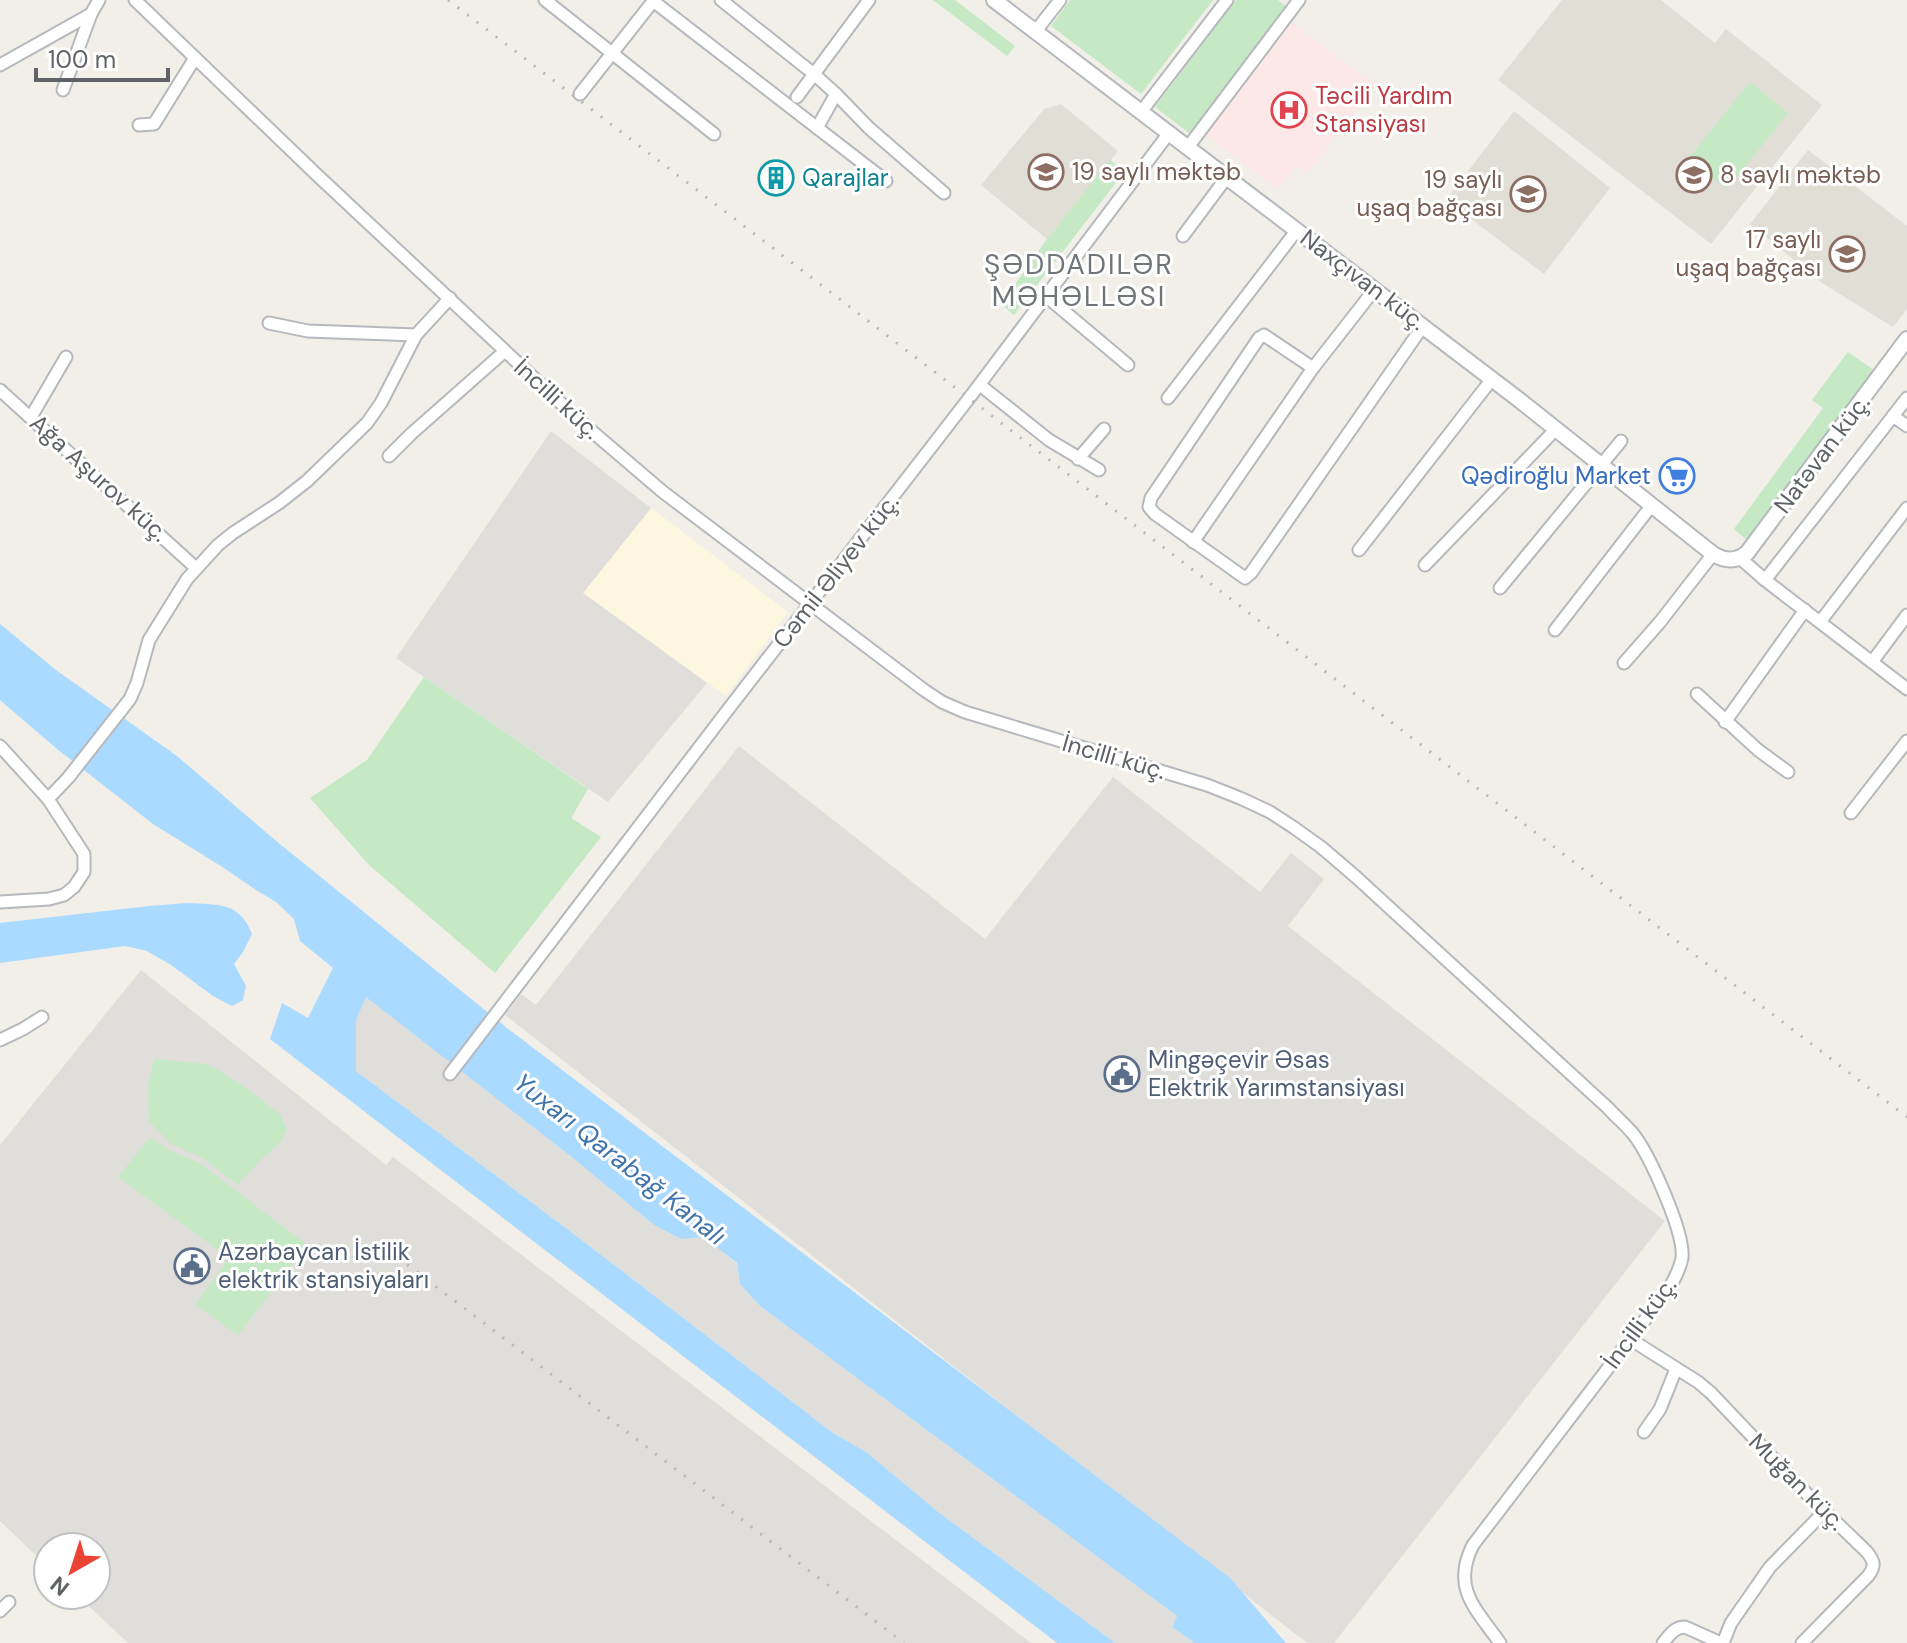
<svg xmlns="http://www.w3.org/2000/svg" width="1907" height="1643" font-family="'DM Sans',sans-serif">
<rect width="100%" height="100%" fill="#f1efe8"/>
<!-- commercial -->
<polygon fill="#fef7e0" points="651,508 788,612 726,696 583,593"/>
<!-- industrial -->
<g fill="#e0deda">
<polygon points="551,431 651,508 583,593 707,683 608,802 396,658"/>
<polygon points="739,746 985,939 1113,777 1260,892 1291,853 1324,879 1288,926 1665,1221 1334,1643 1307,1643 505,1015 521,994 536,1005"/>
<polygon points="141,970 386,1165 393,1157 1031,1643 128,1643 77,1595 96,1595 96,1547 48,1547 48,1567 0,1521 0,1145"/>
<polygon points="366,996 573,1158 654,1225 681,1239 703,1236 737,1264 740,1284 760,1306 1177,1616 1172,1627 1196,1643 1115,1643 937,1511 866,1452 833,1433 583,1241 356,1071 356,1020"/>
</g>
<!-- education -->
<g fill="#e1ded6">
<polygon points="1562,0 1661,0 1715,43 1726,29 1822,105 1711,244 1498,80"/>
<polygon points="1061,104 1118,151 1047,239 981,185 1044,109"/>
<polygon points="1514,111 1610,188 1544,274 1446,200"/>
<polygon points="1808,150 1907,226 1907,309 1893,327 1822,283 1750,224"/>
</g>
<!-- medical -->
<polygon fill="#fce8e6" points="1290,21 1375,85 1307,174 1296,166 1278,190 1204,134"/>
<!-- green -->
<g fill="#c5e8c5">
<polygon points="933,0 955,0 1015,46 1007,56"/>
<polygon points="1070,0 1213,0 1141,94 1051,26"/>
<polygon points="1236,0 1278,0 1286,6 1190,134 1155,107"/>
<polygon points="1750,82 1788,113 1727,189 1688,159"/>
<polygon points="1110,160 1125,171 1014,315 1001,304 1047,239"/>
<polygon points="1848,352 1874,370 1748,541 1734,529 1823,408 1812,400"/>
<polygon points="424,677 588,789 571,818 601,837 495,973 369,865 310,798 367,760"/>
<polygon points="154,1059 207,1064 241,1084 280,1114 287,1130 278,1145 260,1160 238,1185 204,1159 171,1144 149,1121 148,1087"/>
<polygon points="150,1137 170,1151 200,1163 307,1245 238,1335 195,1305 229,1258 118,1177"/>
</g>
<!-- water -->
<g fill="#aadaff">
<polygon points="0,624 56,670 177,756 275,840 507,1028 1230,1578 1286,1643 1195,1643 1172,1627 1177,1616 760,1306 740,1284 737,1263 703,1237 681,1239 654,1225 573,1158 366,997 356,1020 356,1071 583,1241 833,1433 866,1452 937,1511 1115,1643 1057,1643 270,1039 282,1003 308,1018 333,968 300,941 294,919 276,902 256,890 224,868 153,824 57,749 0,700"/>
<path d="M187,903C218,905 239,901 252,934L243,952L234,964L246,986L243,1000L232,1006L213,996L171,965L147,951L125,946L0,963V923L149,906Z"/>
</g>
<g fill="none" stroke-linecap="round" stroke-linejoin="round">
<defs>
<g id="minor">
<path d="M135,0L317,175L581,422L663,492L924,690L942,702L965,712L1207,785L1240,798L1270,812L1293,827L1321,847L1356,877L1608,1108C1616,1117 1626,1125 1634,1135C1650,1156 1685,1233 1682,1258C1680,1269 1675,1278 1670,1287L1473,1545C1451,1588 1476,1609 1500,1643"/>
<polyline points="545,0 714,134"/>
<polyline points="721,0 814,74 836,94 869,128 944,193"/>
<polyline points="653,1 886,181"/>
<polyline points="1035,32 1060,0"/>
<polyline points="0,65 91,14 99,0"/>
<polyline points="63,90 91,14"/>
<polyline points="580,94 654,0"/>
<polyline points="797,97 869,0"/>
<polyline points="1141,112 1227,0"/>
<polyline points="139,125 154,124 195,58"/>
<polyline points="817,128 836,94"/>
<polyline points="1188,147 1299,0"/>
<polyline points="1183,236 1227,177"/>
<polyline points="1046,296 1128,365"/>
<polyline points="269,323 308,331 416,335"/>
<polyline points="1313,368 1264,335 1259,338 1151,498 1149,507 1155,514 1245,578 1251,573 1423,326"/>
<polyline points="980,385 1049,440 1099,470"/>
<polyline points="0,390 196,568"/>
<polyline points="1168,398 1297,230"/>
<polyline points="1893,416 1907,426"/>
<polyline points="31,417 66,357"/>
<polyline points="389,456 411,434 505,351"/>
<polyline points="1078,459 1104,429"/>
<polyline points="1193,542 1313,368 1374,290"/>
<polyline points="1359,550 1492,379"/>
<polyline points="1740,558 1765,580 1907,689"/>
<polyline points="1425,565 1556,429"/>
<polyline points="1765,580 1907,398"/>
<polyline points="1500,588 1621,441"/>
<polyline points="1820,622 1907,508"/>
<polyline points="1555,630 1652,505"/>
<polyline points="1872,662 1907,615"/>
<polyline points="1624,663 1660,622 1713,554"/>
<polyline points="1697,694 1758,750 1788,772"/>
<polyline points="1725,722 1805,610"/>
<polyline points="0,746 48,799 84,854 84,872 74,887 64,895 49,899 0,902"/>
<polyline points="48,799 68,778 130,699 137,683 149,640 187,579 218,545 233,533 279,503 307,481 367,423 381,403 416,335 450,298"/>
<polyline points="1851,813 1907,741"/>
<polyline points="0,1040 23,1029 42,1017"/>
<polyline points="450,1074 730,707 970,397 1169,133"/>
<path d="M1630,1339L1698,1382L1711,1393L1809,1496L1867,1552C1874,1561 1876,1566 1868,1576L1802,1643"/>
<polyline points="1644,1432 1660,1409 1676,1369"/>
<polyline points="0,1611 9,1602"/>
<path d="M1663,1643C1669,1636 1674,1627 1685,1627L1721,1643"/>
<polyline points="1723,1643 1731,1623 1770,1567 1825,1511"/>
</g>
<path id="tertiary" d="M994,0L1518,399L1713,554C1725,561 1736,562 1747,553L1907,339"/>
</defs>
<!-- minor casing -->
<use href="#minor" stroke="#b5b8bc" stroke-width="15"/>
<!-- tertiary casing -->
<use href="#tertiary" stroke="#b5b8bc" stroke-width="18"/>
<!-- minor -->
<use href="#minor" stroke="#fff" stroke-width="11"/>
<!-- tertiary -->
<use href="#tertiary" stroke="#fff" stroke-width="14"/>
<!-- rail -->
<g stroke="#b6b7b8" stroke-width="3" stroke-dasharray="2 10" stroke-linecap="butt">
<path d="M448,0C935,371 1420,745 1907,1117"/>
<polyline points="388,1250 904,1643"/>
</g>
</g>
<!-- icons -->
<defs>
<symbol id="hospital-ring" viewBox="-11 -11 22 22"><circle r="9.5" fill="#fff" stroke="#e0444e" stroke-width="1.5"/><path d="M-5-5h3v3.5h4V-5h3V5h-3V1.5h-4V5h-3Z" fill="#e0444e"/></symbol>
<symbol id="school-ring" viewBox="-11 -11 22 22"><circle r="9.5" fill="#fff" stroke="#8d6e63" stroke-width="1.5"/><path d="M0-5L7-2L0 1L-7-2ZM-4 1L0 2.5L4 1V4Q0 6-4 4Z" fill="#8d6e63"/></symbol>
<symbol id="building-ring" viewBox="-11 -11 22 22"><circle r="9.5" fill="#fff" stroke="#0f9aa8" stroke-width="1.5"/><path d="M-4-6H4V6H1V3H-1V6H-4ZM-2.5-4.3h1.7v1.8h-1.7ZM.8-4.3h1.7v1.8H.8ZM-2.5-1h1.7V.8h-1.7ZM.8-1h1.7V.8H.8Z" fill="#0f9aa8"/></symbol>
<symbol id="supermarket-ring" viewBox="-11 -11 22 22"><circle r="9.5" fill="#fff" stroke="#3f7fe0" stroke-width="1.5"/><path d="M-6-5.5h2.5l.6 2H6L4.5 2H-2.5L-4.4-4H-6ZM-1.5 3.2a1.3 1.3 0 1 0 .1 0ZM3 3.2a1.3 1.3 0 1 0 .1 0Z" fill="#3f7fe0"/></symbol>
<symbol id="civic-ring" viewBox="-11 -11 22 22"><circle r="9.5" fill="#fff" stroke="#5c6f8a" stroke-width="1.5"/><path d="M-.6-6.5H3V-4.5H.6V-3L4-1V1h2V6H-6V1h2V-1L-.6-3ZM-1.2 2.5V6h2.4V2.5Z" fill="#5c6f8a"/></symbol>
</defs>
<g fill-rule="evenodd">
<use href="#hospital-ring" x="1269" y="90" width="40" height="40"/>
<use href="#school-ring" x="1026" y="152" width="40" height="40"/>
<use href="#school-ring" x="1674" y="155" width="40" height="40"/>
<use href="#building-ring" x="756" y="158" width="40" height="40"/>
<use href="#school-ring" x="1508" y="174" width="40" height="40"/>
<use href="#school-ring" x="1827" y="234" width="40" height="40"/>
<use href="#supermarket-ring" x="1657" y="456" width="40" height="40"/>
<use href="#civic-ring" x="1102" y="1054" width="40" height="40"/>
<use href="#civic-ring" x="172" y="1246" width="40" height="40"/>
</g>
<g text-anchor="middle" stroke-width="6" stroke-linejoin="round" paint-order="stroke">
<!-- health labels -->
<g font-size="24" fill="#be3a42" stroke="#fff" text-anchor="start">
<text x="1315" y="104">Təcili Yardım<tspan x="1315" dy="28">Stansiyası</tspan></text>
</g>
<!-- education labels -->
<g font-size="24" fill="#785e54" stroke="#fff" text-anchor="start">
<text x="1072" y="180">19 saylı məktəb</text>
<text x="1720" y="183">8 saylı məktəb</text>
<text x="1502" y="188" text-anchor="end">19 saylı<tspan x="1502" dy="28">uşaq bağçası</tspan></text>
<text x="1821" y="248" text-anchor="end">17 saylı<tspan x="1821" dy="28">uşaq bağçası</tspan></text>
</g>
<!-- culture labels -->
<g font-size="24" fill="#0d838f" stroke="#fff" text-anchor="start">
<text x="802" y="186">Qarajlar</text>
</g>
<!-- street labels -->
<g font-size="24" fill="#5f6368" stroke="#fff">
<text transform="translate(1363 280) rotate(37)" y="8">Naxçıvan küç.</text>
<text transform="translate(557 399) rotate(42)" y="8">İncilli küç.</text>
<text transform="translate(1822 454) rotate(-53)" y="8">Natəvan küç.</text>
<text transform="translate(99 478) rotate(42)" y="8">Ağa Aşurov küç.</text>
<text transform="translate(836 571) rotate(-52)" y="8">Cəmil Əliyev küç.</text>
<text transform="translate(1114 757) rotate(16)" y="8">İncilli küç.</text>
<text transform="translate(1640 1323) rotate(-54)" y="8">İncilli küç.</text>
<text transform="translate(1797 1482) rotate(45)" y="8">Muğan küç.</text>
</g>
<!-- shop labels -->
<g font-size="24" fill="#366cbe" stroke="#fff" text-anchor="end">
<text x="1651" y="484">Qədiroğlu Market</text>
</g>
<!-- service labels -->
<g font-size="24" fill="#4e5e75" stroke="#fff" text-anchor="start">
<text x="1148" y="1068">Mingəçevir Əsas<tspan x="1148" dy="28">Elektrik Yarımstansiyası</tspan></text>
<text x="218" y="1260">Azərbaycan İstilik<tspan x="218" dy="28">elektrik stansiyaları</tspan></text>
</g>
<!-- water labels -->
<g font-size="26" font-style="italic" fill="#4174aa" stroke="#fff">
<text transform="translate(620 1159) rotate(38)" y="9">Yuxarı Qarabağ Kanalı</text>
</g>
<!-- quarter labels -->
<g font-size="28" letter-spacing="2" fill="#70757a" stroke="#fff">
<text x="1079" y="274">ŞƏDDADILƏR<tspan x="1079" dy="32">MƏHƏLLƏSI</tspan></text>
</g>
</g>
<!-- north arrow -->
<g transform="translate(72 1571) rotate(219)"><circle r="38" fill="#ffffff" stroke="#bfc1c3" stroke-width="2"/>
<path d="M0-6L14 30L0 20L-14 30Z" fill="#ea4335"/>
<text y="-12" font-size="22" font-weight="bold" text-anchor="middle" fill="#5f6368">N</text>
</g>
<!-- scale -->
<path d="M36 68v12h132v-12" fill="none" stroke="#5f6368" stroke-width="4"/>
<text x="48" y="68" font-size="24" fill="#5f6368" stroke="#ffffff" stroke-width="6" paint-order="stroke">100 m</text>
</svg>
